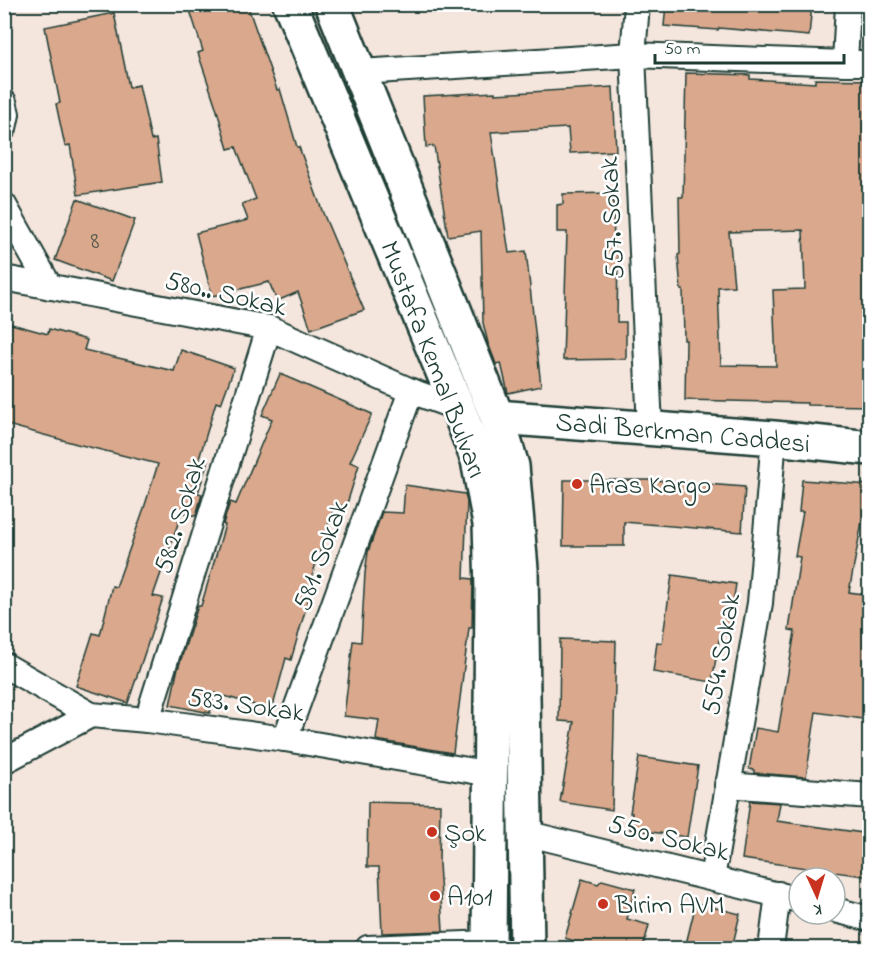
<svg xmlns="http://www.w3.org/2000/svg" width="874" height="953" font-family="'Indie Flower',sans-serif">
<rect width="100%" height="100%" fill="#f4e5dd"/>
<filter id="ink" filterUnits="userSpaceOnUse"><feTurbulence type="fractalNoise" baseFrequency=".0167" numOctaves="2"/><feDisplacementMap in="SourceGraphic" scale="12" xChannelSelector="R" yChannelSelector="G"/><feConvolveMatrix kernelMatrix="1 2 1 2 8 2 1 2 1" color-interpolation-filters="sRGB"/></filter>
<g filter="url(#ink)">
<!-- building -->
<g fill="#daa88d" stroke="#1f3d34" stroke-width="1.5" fill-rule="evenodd">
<polygon points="188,4 247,4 277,90 280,89 297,147 299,147 323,213 364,310 311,329 298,292 277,301 269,282 212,296 196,233 248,220 242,204 256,199 236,147 228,149 216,107 198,53 203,51"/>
<polygon points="666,4 812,4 809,36 719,28 718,30 664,26"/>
<polygon points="114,13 129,87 139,85 151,140 156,139 162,182 78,195 70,145 65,146 56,104 60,103 45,27"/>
<path d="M686,73L750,75V79L815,83V79L870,80V176L868,177L870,238V406L807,405V403L685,400L686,340H684L683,290H681L678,255L680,254L679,197H683ZM803,230L805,289L773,290L776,366L721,365L718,287L734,286L729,232Z"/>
<polygon points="613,87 616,151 570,153 568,128 491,132 509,253 526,251 541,386 508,393 501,363 496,364 488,343 483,323 481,231 448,236 434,146 426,147 423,96 495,92 495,94"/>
<polygon points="613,193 614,252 618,252 617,322 626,322 626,359 563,360 567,232 557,232 557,205 563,204 563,194"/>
<polygon points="77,199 135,220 112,281 55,260"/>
<polygon points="4,322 48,334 49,329 87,340 84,350 174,371 181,350 234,368 221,404 216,402 199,459 208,461 198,493 202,494 196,516 182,512 153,596 163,598 128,703 76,686 93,633 100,635 112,586 116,587 144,508 158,464 77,444 4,424"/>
<polygon points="280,374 372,414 350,462 359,465 346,507 335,504 311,579 314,580 291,660 286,658 272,710 214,693 210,713 170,705 177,672 198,606 201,606 225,525 223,524 230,502 236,504 272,419 262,415"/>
<polygon points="564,480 654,480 745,487 742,532 624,522 624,546 563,546"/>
<polygon points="802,480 870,485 870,517 863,516 849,592 870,595 870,635 864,672 869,672 862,719 816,712 806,777 754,773 754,770 749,769 756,728 778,732 795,631 789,630 800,557 795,556 803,512 799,512"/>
<polygon points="405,485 465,494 467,502 464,578 473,579 472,628 469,628 453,753 376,740 379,720 344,716 353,641 361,642 365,573 368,552 382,512 403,513"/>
<polygon points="672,575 736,584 728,635 720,634 712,682 653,672 657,642 662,643"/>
<polygon points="560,639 616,641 612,810 560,802 574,722 559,721"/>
<polygon points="639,757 698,766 687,837 630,829 632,813 630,813"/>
<polygon points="750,801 780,803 777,821 870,834 870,877 742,859"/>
<polygon points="368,802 440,804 439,863 443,931 382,933 379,867 367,867"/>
<polygon points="582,879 598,884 602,880 635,889 627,919 649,925 643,948 572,948 574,941 565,938"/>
<polygon points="696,903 740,914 732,948 685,948"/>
</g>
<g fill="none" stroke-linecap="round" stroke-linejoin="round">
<defs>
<g id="street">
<polyline points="637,4 633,55 650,428"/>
<polyline points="845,63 848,4"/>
<polyline points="360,72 633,55 845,63 870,63"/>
<polyline points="4,102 7,114 4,128"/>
<polyline points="4,205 50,287"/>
<polyline points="4,278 269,328 411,391 458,408"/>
<polyline points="4,665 91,715 147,720 285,739 491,774"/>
<polyline points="147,720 269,328"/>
<polyline points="285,739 411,391"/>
<polyline points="4,761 91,715"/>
<polyline points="727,785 870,796"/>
<polyline points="525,833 799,900"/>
<polyline points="712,878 760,603 774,438"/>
<polyline points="835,910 870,919"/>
<polyline points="368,948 489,943"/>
<polyline points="771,948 778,894"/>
</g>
<g id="secondary">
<polyline points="290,4 458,408 478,460 490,524 492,590 489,948"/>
<polyline points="332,4 497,417 512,466 521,569 527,948"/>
<polyline points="497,417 774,438 870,448"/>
</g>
</defs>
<!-- street casing -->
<use href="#street" stroke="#1f3d34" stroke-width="28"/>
<!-- secondary casing -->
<use href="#secondary" stroke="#1f3d34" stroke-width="38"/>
<!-- street -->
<use href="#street" stroke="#fff" stroke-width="24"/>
<!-- secondary -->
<use href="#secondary" stroke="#fff" stroke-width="33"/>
</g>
</g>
<!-- markers -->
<g fill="#c8321e" stroke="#fff" stroke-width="2">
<circle cx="577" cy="484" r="6"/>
<circle cx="432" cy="832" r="6"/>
<circle cx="435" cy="896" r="6"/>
<circle cx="603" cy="904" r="6"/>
</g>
<g text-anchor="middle" stroke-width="5" stroke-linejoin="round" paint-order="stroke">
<!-- number labels -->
<g font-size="24" fill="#4e584a">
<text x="95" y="248">8</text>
</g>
<!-- street labels -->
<g font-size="27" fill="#1f3d34" stroke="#fff">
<text transform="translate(611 218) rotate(-93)" y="9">557. Sokak</text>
<text transform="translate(226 293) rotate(13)" y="9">580.. Sokak</text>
<text transform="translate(434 359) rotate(69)" y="9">Mustafa Kemal Bulvarı</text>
<text transform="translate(683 432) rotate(5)" y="9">Sadi Berkman Caddesi</text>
<text transform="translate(179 515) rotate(-73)" y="9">582. Sokak</text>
<text transform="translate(320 555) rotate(-70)" y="9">581. Sokak</text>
<text transform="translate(720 654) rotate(-80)" y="9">554. Sokak</text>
<text transform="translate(246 704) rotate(8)" y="9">583. Sokak</text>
<text transform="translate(669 837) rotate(14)" y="9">550. Sokak</text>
</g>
<!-- poi labels -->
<g font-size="27" fill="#1f3d34" stroke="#fff" text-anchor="start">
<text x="589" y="493">Aras Kargo</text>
<text x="444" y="841">Şok</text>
<text x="447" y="905">A101</text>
<text x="615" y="913">Birim AVM</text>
</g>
</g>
<!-- margin -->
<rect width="874" height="953" fill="none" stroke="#fff" stroke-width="24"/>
<rect x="12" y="12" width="850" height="929" fill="none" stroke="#1f3d34" stroke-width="2" filter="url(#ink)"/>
<!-- north arrow -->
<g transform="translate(817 896) rotate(176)"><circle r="28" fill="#ffffff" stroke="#a5b1ae" stroke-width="1.5"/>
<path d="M0-4.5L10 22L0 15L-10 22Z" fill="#c8321e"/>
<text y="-9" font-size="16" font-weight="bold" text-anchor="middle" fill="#1f3d34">K</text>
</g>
<!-- scale -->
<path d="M655 54v9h189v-9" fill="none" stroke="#1f3d34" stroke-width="3"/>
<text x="664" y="54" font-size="18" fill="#1f3d34" stroke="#ffffff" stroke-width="4.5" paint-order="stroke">50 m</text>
</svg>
